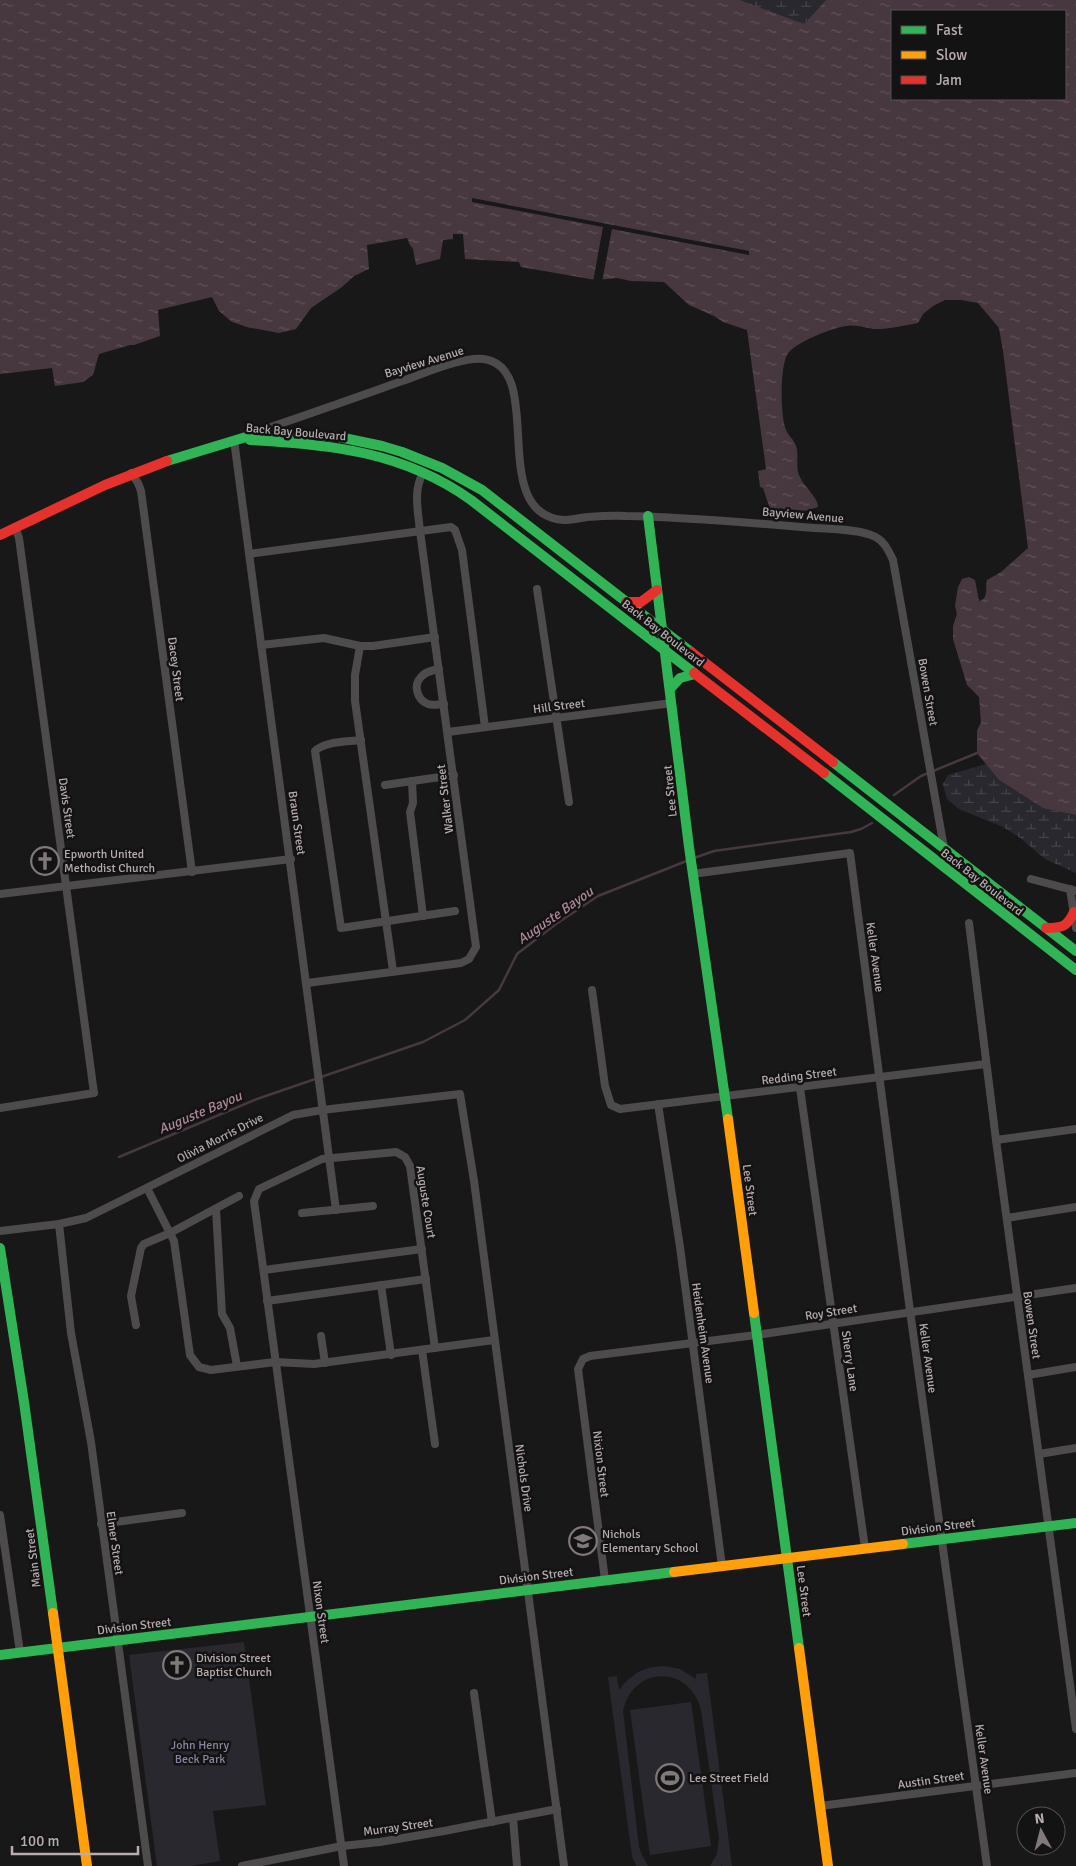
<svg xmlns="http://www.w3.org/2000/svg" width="1076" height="1866" font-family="Signika,sans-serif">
<defs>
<pattern id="wetland-marsh" width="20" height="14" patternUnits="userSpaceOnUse" patternTransform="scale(1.25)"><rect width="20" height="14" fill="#29282f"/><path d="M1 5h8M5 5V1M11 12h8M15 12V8" fill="none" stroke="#46444b"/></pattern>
<pattern id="water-ripples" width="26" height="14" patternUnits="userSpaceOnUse" patternTransform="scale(1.25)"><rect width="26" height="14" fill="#473840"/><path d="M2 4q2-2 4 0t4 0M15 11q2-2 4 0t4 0" fill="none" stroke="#5f5259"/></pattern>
</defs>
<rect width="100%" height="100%" fill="#191818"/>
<!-- green -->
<g fill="#29282f">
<polygon points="244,1642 266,1805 213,1811 220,1861 191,1866 157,1866 129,1655"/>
<path d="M664,1666L680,1669L696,1679V1674L707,1673L732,1866H722V1865L721,1866H710L717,1854L719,1838L701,1710C690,1665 633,1665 623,1711L639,1847L642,1855L648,1866H636L632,1856L608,1677L617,1676L619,1690C631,1674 644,1666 664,1666Z"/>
<polygon points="691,1702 711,1846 650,1855 630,1710"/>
</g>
<!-- wetland -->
<g fill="url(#wetland-marsh)">
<polygon points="740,0 826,0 804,24"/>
<polygon points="986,764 999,780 1043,808 1076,815 1076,873 1045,859 1019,837 1003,827 959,809 947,799 943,784 948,775"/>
</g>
<!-- water -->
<path fill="url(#water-ripples)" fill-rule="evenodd" d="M0,0H740L804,24L826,0H1076V815L1043,808L999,780L977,753V731L981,722L979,697L967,685L953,639V626L957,614L955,606L958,587L962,579L969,577L975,580L979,601C989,599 985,588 987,580L1001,572L1028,548L1003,351L999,328L978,303L961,300H945L933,306L923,314L918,323C906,325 893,328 881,329C870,330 857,324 847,326C834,327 793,343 787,355C780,367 780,416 786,430C788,435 794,440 796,446C799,454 796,463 798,472C801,485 818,496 818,507L788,516L771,512L763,488L760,487L758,471L766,469L747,330L723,322L714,316L689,305L664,282L631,281L617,278L596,280L521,267L519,262L465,259L463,234H453V239L443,240L440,259L416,265L413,249L410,245L407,238L367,245L369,269L354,276L342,287L311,308L296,329L279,333L247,327L232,322L219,311L212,297L158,310L160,336L134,345H130L99,354L93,375L83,382L55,386L52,368L0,374ZM892,11H1065V99H892Z"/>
<!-- pier -->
<polygon fill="#191818" points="472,198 749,251 749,255 612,229 602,282 593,282 603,227 472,202"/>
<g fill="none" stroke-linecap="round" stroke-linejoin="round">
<!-- stream -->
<g stroke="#473840" stroke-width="2.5">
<polyline points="894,795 921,776 977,753"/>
<polyline points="694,858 714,851 851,832 861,829 872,823"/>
<polyline points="119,1157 257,1099 423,1042 465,1020 499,990 517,954 556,924 598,896 689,860"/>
</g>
<!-- street -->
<g stroke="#4e4b4c" stroke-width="8">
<path d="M262,430C309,414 355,398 402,381C423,374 463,356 484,359C548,368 485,515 564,520C572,520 580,518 587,517C600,516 613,515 626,516C685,517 743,522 801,527C822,529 851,528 871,535C883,539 888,549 893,560L944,848"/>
<polyline points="237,439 234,440 336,1210"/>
<polyline points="131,473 138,483 141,491 192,872"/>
<polyline points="249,554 451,527 455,530 462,550 485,727"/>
<polyline points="537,589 569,802"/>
<polyline points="261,645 324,638 360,646 373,646 435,637"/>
<polyline points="360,646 355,675 355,701 393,971"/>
<path d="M439,669C433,670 425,672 421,677C413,685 417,700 428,704C433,706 439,704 444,704"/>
<polyline points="448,732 672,703"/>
<path d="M361,740C347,742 325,741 315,751L341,928L455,911"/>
<polyline points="412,781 413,803 410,812 423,916"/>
<polyline points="385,785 454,775"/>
<polyline points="692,874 850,853 910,1311 987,1866"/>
<polyline points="1031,879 1076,891"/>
<polyline points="1070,889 1076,928"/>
<polyline points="0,894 291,859"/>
<polyline points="969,923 996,1140 1076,1729"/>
<path d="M307,983L461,963L469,959L476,947L420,531C418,510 413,491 423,473"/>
<polyline points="592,990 605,1086 611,1105 620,1109 986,1064"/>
<polyline points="800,1088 865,1548"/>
<polyline points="658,1104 680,1247 722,1566"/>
<polyline points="0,1108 94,1093 19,538 15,527"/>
<polyline points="996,1140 1076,1129"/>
<polyline points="147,1188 174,1241 190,1355 199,1367 211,1370 275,1362 314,1364 494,1340"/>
<polyline points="216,1209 222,1314 230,1328 237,1366"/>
<polyline points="302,1213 373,1206"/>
<polyline points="1007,1218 1076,1207"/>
<polyline points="59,1224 71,1333 91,1442 148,1866"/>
<polyline points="0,1231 59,1224 86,1218 293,1115 322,1110 460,1094 474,1181 564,1866"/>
<polyline points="264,1270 422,1249"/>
<polyline points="381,1285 391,1355"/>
<polyline points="267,1301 426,1279"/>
<polyline points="136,1325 131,1296 141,1248 144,1244 170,1233 239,1196"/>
<polyline points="321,1336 325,1363"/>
<polyline points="422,1350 435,1444"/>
<polyline points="1028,1375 1076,1367"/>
<polyline points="1039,1454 1076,1448"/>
<polyline points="0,1515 20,1652"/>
<polyline points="101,1524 182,1513"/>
<polyline points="605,1580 578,1369 583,1359 590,1356 756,1335 1076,1288"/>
<polyline points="474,1693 492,1822"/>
<polyline points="820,1806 1076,1773"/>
<polyline points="513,1818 517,1866"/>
<polyline points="242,1866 342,1846 380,1842 444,1831 557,1809"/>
<polyline points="344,1866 254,1201 259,1189 322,1159 396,1152 405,1157 410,1166 435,1348"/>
</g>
<!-- fast -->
<g stroke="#30b455" stroke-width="10">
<path d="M250,440C330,444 404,452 471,500L694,673"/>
<polyline points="167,461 246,437 277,432 339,437 382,446 402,452 442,468 482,490 691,652"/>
<polyline points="648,516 689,847 728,1119"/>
<polyline points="670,689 680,678 695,674"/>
<polyline points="833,762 1076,951"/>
<polyline points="824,773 1076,970"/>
<polyline points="0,1248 24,1402 53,1613"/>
<polyline points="754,1313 799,1648"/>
<polyline points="903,1544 1076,1523"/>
<polyline points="0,1655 674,1572"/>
</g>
<!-- slow -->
<g stroke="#ff9f0a" stroke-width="10">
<polyline points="728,1119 754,1313"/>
<polyline points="674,1572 903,1544"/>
<polyline points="53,1613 87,1866"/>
<polyline points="799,1648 828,1866"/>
</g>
<!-- jam -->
<g stroke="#e5322d" stroke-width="10">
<polyline points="0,535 105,485 167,461"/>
<polyline points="626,602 641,602 657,590"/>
<polyline points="691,652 833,762"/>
<polyline points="694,673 824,773"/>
<path d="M1046,928C1062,928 1067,927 1074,912"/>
</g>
</g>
<!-- icons -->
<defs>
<symbol id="church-ring" viewBox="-11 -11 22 22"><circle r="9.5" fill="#141313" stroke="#80787a" stroke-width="1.5"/><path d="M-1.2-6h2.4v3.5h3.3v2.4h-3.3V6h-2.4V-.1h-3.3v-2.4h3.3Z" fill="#80787a"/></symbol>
<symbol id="school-ring" viewBox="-11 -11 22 22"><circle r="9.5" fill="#141313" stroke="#80787a" stroke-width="1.5"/><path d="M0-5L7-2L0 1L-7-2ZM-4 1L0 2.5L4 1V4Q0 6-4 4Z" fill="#80787a"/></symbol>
<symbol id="stadium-ring" viewBox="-11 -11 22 22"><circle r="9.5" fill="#141313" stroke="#80787a" stroke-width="1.5"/><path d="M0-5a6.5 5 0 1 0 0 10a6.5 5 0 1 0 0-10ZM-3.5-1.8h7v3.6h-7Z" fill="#80787a"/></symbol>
</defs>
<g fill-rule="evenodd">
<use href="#church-ring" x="29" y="845" width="32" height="32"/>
<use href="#school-ring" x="567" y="1525" width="32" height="32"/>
<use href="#church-ring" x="161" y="1649" width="32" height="32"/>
<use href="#stadium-ring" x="654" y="1762" width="32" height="32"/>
</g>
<g text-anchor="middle" stroke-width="5" stroke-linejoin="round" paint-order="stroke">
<!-- street labels -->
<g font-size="12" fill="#b8acaf" stroke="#141313">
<text transform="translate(424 362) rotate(-17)" y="4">Bayview Avenue</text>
<text transform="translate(296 432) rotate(5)" y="4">Back Bay Boulevard</text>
<text transform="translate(803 515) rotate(5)" y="4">Bayview Avenue</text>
<text transform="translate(663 633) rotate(38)" y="4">Back Bay Boulevard</text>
<text transform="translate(176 669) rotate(83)" y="4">Dacey Street</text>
<text transform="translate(928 692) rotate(80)" y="4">Bowen Street</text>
<text transform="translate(559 706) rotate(-7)" y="4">Hill Street</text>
<text transform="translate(670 791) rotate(-96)" y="4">Lee Street</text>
<text transform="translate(445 799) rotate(-97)" y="4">Walker Street</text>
<text transform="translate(67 808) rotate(82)" y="4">Davis Street</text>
<text transform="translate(297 823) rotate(82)" y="4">Braun Street</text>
<text transform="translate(982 882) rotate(38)" y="4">Back Bay Boulevard</text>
<text transform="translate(875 957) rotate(82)" y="4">Keller Avenue</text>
<text transform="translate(799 1076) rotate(-7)" y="4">Redding Street</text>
<text transform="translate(220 1138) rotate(-27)" y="4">Olivia Morris Drive</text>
<text transform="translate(750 1190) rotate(83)" y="4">Lee Street</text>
<text transform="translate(426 1202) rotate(81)" y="4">Auguste Court</text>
<text transform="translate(831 1312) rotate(-9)" y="4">Roy Street</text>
<text transform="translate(1032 1325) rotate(82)" y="4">Bowen Street</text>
<text transform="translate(703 1333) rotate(82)" y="4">Heidenheim Avenue</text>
<text transform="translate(928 1358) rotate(82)" y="4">Keller Avenue</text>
<text transform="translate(850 1361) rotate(82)" y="4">Sherry Lane</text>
<text transform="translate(601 1464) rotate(83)" y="4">Nixion Street</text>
<text transform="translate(524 1478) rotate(82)" y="4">Nichols Drive</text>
<text transform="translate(938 1527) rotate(-7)" y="4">Division Street</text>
<text transform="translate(115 1543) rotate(82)" y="4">Elmer Street</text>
<text transform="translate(33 1558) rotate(-97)" y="4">Main Street</text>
<text transform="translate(536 1576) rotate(-7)" y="4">Division Street</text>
<text transform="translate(804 1591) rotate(83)" y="4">Lee Street</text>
<text transform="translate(321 1612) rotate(82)" y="4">Nixon Street</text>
<text transform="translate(134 1626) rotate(-7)" y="4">Division Street</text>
<text transform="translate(984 1759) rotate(82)" y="4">Keller Avenue</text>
<text transform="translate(931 1780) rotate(-8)" y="4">Austin Street</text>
<text transform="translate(398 1827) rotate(-8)" y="4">Murray Street</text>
</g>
<!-- poi labels -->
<g font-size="12" fill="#b8acaf" stroke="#141313" text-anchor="start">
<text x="64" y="858">Epworth United<tspan x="64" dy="14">Methodist Church</tspan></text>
<text x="602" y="1538">Nichols<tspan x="602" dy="14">Elementary School</tspan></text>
<text x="196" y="1662">Division Street<tspan x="196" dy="14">Baptist Church</tspan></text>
<text x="689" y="1782">Lee Street Field</text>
</g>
<!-- park labels -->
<g font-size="12" fill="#8885a0" stroke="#141313">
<text x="200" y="1749">John Henry<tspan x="200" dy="14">Beck Park</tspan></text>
</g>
<!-- water labels -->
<g font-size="14" font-style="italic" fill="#ae879a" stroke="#141313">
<text transform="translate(555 915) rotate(-35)" y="5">Auguste Bayou</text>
<text transform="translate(200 1112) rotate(-23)" y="5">Auguste Bayou</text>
</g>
</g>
<!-- legend -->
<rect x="891" y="10" width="175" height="90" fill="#141313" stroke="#565051"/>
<rect x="901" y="26" width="25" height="8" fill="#30b455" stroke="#565051"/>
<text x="936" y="35" font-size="15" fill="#b8acaf">Fast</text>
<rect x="901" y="51" width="25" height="8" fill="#ff9f0a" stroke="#565051"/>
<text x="936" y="60" font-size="15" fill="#b8acaf">Slow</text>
<rect x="901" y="76" width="25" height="8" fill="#e5322d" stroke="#565051"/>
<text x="936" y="85" font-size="15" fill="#b8acaf">Jam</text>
<!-- north arrow -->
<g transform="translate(1041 1831) rotate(353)"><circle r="24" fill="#141313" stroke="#565051"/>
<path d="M0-4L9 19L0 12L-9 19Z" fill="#80787a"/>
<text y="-8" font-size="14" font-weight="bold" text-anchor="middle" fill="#b8acaf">N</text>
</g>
<!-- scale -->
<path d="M12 1846v8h126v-8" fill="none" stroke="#b8acaf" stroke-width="2.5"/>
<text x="20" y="1846" font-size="15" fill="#b8acaf" stroke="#141313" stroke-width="4" paint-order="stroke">100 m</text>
</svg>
